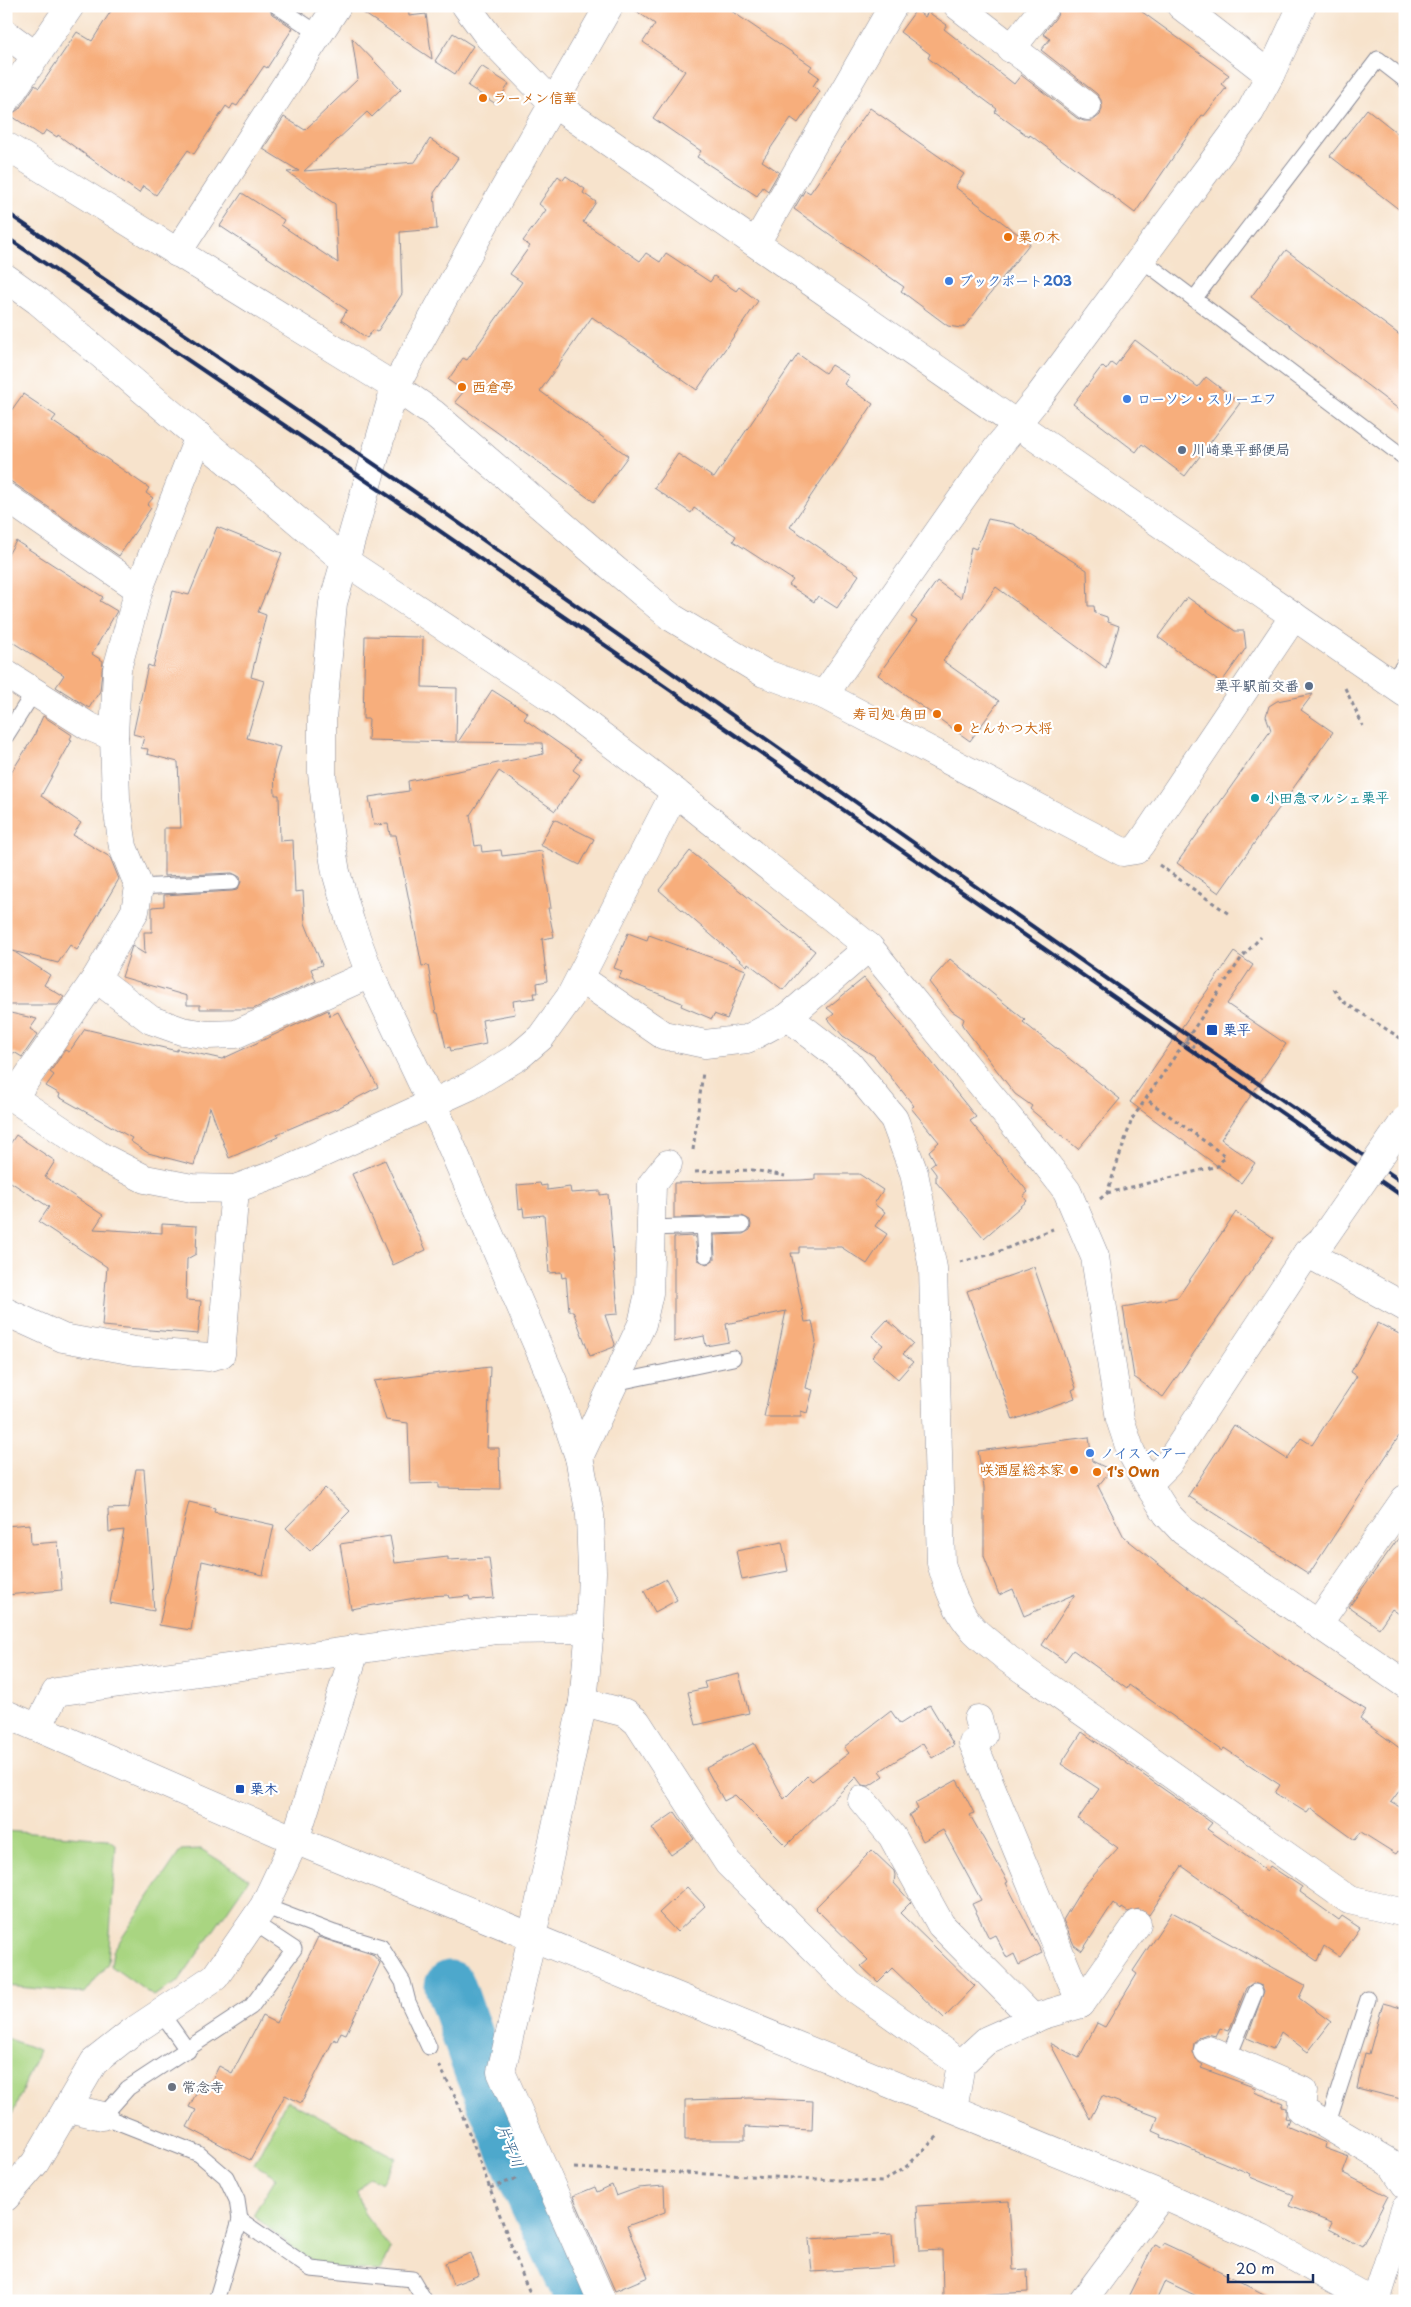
<svg xmlns="http://www.w3.org/2000/svg" width="1411" height="2307" font-family="'Playpen Sans','Klee One',sans-serif">
<rect width="100%" height="100%" fill="#fff"/>
<filter id="ink" filterUnits="userSpaceOnUse"><feTurbulence type="fractalNoise" baseFrequency=".02" numOctaves="2"/><feDisplacementMap in="SourceGraphic" scale="10" xChannelSelector="R" yChannelSelector="G"/><feConvolveMatrix kernelMatrix="1 2 1 2 8 2 1 2 1" color-interpolation-filters="sRGB"/></filter>
<filter id="wash" filterUnits="userSpaceOnUse"><feTurbulence type="fractalNoise" baseFrequency=".0096" numOctaves="4" result="noise"/><feDisplacementMap in="SourceGraphic" scale="20" xChannelSelector="R" yChannelSelector="G"/><feGaussianBlur stdDeviation="1.12" result="paint"/><feColorMatrix in="noise" values="0 0 0 0 0 0 0 0 0 0 0 0 0 0 0 0 0 1.4 0 .05"/><feComposite in="paint" operator="in"/></filter>
<g filter="url(#wash)">
<rect width="100%" height="100%" fill="#f7e3cc"/>
<!-- green -->
<g fill="#a9d581" stroke="#628270">
<polygon points="6,1831 108,1839 116,1845 108,1963 85,1993 6,1986"/>
<polygon points="201,1849 249,1879 178,1982 153,1996 111,1966 113,1951 181,1850"/>
<polygon points="6,2038 39,2050 8,2125 6,2125"/>
<polygon points="287,2100 396,2158 381,2183 369,2177 357,2192 364,2213 391,2249 381,2271 328,2268 302,2255 253,2215 276,2177 254,2164"/>
</g>
<g fill="none" stroke-linecap="round" stroke-linejoin="round">
<!-- river -->
<polyline stroke="#4ea8cc" stroke-width="51" points="450,1986 479,2070 528,2188 582,2301"/>
</g>
<g id="blocks">
<!-- building -->
<g fill="#f7ae7b">
<polygon points="114,6 268,6 272,14 293,28 267,68 264,66 237,106 233,104 230,109 226,106 194,154 188,150 156,195 143,186 139,193 58,135 57,137 46,130 42,136 10,115 19,109 35,85 39,88 77,32 92,41"/>
<polygon points="353,6 408,6 409,16 426,14 432,59"/>
<polygon points="629,6 724,6 812,66 809,70 819,77 813,86 820,91 798,123 791,118 762,161 779,172 768,191 763,187 757,196 697,157 701,151 653,118 685,71 643,42 655,24"/>
<polygon points="1060,6 1134,6 1229,75 1221,84 1226,88 1204,116 1202,115 1135,213 1030,135 1029,137 995,112 997,109 928,58 930,54 900,32 916,10 925,17 928,12 947,25 944,29 1014,84 1021,75 1077,118 1084,121 1092,121 1100,115 1102,108 1101,100 1097,94 1041,50 1050,39 1043,34 1057,16"/>
<polygon points="453,33 473,46 455,74 435,61"/>
<polygon points="352,38 401,89 372,117 367,112 304,171 415,162 430,139 458,158 434,193 437,229 400,232 402,294 377,332 373,330 367,338 341,320 347,310 220,226 242,193 284,220 281,225 338,263 335,204 287,172 299,171 263,149 284,117 305,130 358,79"/>
<polygon points="481,66 509,84 496,104 468,86"/>
<polygon points="870,108 964,174 955,187 1030,243 965,326 961,328 948,326 901,291 904,287 794,209 805,190 810,193"/>
<polygon points="1367,109 1405,139 1405,214 1330,156"/>
<polygon points="558,176 563,180 566,176 585,189 583,193 596,202 583,222 640,261 646,253 660,262 666,253 710,282 714,276 736,291 739,287 758,301 697,390 592,317 540,391 628,456 594,502 455,402 464,391 448,380 463,358 467,360 522,282 510,274 530,246 523,241 546,210 539,204"/>
<polygon points="1286,250 1405,339 1405,414 1251,297"/>
<polygon points="1135,340 1198,387 1206,377 1240,403 1185,476 1142,444 1136,452 1073,404 1102,366 1106,370 1111,363 1115,366"/>
<polygon points="798,354 825,373 831,365 849,376 844,384 873,404 790,527 859,575 837,608 818,596 814,602 789,585 793,580 733,541 736,536 694,508 691,513 654,488 678,454 714,478"/>
<polygon points="23,394 56,416 52,421 149,488 146,493 153,498 147,505 151,508 119,556 6,478 6,418"/>
<polygon points="988,519 1013,524 1087,570 1088,606 1094,606 1095,613 1107,617 1108,622 1119,626 1106,668 996,587 943,661 999,701 970,741 878,675 917,621 911,617 937,581 961,598 971,547 976,549"/>
<polygon points="217,527 282,553 258,612 266,615 251,677 264,681 247,738 280,747 274,768 275,795 279,795 280,841 293,840 295,892 303,891 305,923 322,965 311,969 316,981 253,1009 200,1009 200,1005 187,1005 187,996 122,977 132,946 145,954 144,932 152,932 152,907 164,906 164,895 232,891 237,890 241,882 240,877 232,873 164,876 164,828 181,828 178,762 147,754 148,749 141,748 144,737 133,734 148,665 153,667 173,591 189,595"/>
<polygon points="16,541 103,597 100,601 117,611 92,654 103,661 100,691 89,708 56,687 64,675 6,638 6,558"/>
<polygon points="1187,597 1235,631 1244,631 1246,648 1221,683 1158,637"/>
<polygon points="365,636 423,637 422,687 457,688 456,742 368,740 369,719 363,719"/>
<polygon points="492,690 528,713 524,719 581,759 573,770 580,775 555,811 499,771 470,815 475,846 481,845 482,852 501,850 502,856 542,851 551,908 548,908 554,937 542,939 547,981 537,983 538,993 534,993 535,998 513,1001 515,1014 482,1020 486,1044 451,1051 450,1047 446,1048 438,1013 436,1013 428,965 422,966 396,835 390,835 388,824 374,825 369,797 409,791 408,781 543,754 542,743 458,742"/>
<polygon points="1313,694 1301,710 1333,732 1219,893 1177,863 1271,730 1266,716 1269,706 1277,701"/>
<polygon points="43,716 72,735 70,739 72,740 41,796 81,823 73,835 110,857 119,879 77,950 70,945 58,963 13,951 50,975 44,985 64,997 58,1005 6,1005 6,781 34,736"/>
<polygon points="554,819 594,839 580,865 540,845"/>
<polygon points="690,851 815,951 783,990 748,963 747,966 659,890"/>
<polygon points="628,933 647,940 649,935 746,970 727,1019 714,1014 712,1019 681,1006 682,1003 619,978 622,971 614,968"/>
<polygon points="1234,952 1253,965 1227,1004 1286,1044 1221,1139 1255,1163 1241,1183 1130,1102"/>
<polygon points="950,959 1025,1020 1023,1022 1120,1099 1078,1149 1030,1109 1032,1106 1015,1094 962,1025 964,1019 952,1011 929,982"/>
<polygon points="864,978 976,1117 970,1121 1028,1192 1023,1196 1027,1201 984,1238 936,1182 936,1174 930,1166 935,1162 929,1151 939,1142 911,1108 914,1106 874,1056 843,1036 828,1019 834,1014 827,1008"/>
<polygon points="328,1010 330,1016 338,1012 378,1087 338,1108 277,1134 278,1137 229,1158 210,1107 194,1165 148,1153 130,1141 132,1138 59,1097 60,1094 46,1086 54,1075 50,1072 65,1050 69,1052 85,1029 177,1051 177,1049 222,1059"/>
<polygon points="6,1012 37,1019 30,1029 38,1034 22,1057 14,1052 6,1064"/>
<polygon points="16,1135 55,1161 45,1177 103,1215 94,1229 162,1233 162,1224 197,1226 196,1254 187,1259 186,1300 201,1301 198,1334 102,1326 107,1267 39,1222 49,1207 6,1179 6,1150"/>
<polygon points="385,1160 426,1250 393,1265 352,1174"/>
<polygon points="815,1174 859,1174 883,1190 874,1204 885,1212 875,1226 887,1234 867,1264 841,1247 799,1247 799,1253 791,1253 805,1322 812,1321 816,1341 806,1388 813,1390 807,1413 801,1411 801,1417 764,1417 786,1311 726,1324 729,1342 706,1346 704,1336 674,1342 674,1237 695,1236 698,1260 707,1264 715,1259 714,1235 743,1234 750,1230 751,1225 750,1220 742,1216 674,1218 674,1183 801,1180 815,1179"/>
<polygon points="540,1183 541,1186 547,1185 547,1190 570,1187 571,1193 600,1191 600,1195 608,1194 618,1314 605,1315 615,1344 614,1347 590,1356 573,1311 569,1311 566,1277 562,1278 561,1272 549,1273 544,1215 524,1217 523,1208 519,1209 517,1185"/>
<polygon points="1236,1212 1274,1238 1163,1397 1134,1377 1123,1307 1178,1297"/>
<polygon points="1034,1267 1076,1388 1072,1390 1075,1398 1013,1420 967,1291"/>
<polygon points="887,1320 913,1343 903,1354 913,1362 898,1379 872,1357 883,1345 872,1336"/>
<polygon points="1378,1323 1405,1337 1405,1427 1309,1574 1188,1496 1234,1425 1287,1459 1301,1438 1312,1445 1357,1376 1351,1372"/>
<polygon points="490,1367 487,1448 499,1448 500,1489 439,1488 439,1483 410,1484 408,1423 386,1420 374,1381"/>
<polygon points="1089,1437 1092,1461 1111,1470 1098,1486 1124,1537 1197,1595 1285,1659 1366,1710 1360,1719 1405,1752 1405,1783 1391,1802 1405,1810 1405,1856 1398,1851 1396,1854 1361,1832 1355,1840 1311,1808 1307,1813 1275,1793 1280,1785 1224,1748 1222,1751 1129,1685 1127,1689 1073,1650 1065,1661 1042,1645 1075,1594 1024,1616 1013,1589 999,1595 984,1556 984,1487 978,1451"/>
<polygon points="136,1469 144,1469 154,1611 110,1603 124,1530 109,1532 108,1509 129,1508"/>
<polygon points="325,1488 350,1511 310,1551 286,1528"/>
<polygon points="189,1502 215,1508 214,1512 274,1525 263,1575 202,1561 191,1630 159,1625"/>
<polygon points="30,1524 31,1544 58,1542 62,1590 6,1595 6,1526"/>
<polygon points="1405,1529 1405,1618 1392,1609 1379,1628 1349,1607"/>
<polygon points="390,1536 395,1563 448,1557 448,1560 489,1558 494,1598 470,1600 469,1596 449,1598 448,1595 427,1596 351,1609 340,1544"/>
<polygon points="782,1542 788,1571 742,1580 736,1551"/>
<polygon points="666,1579 677,1600 655,1612 644,1591"/>
<polygon points="739,1674 749,1713 696,1725 688,1692 706,1688 704,1682"/>
<polygon points="930,1705 954,1745 932,1758 923,1743 880,1771 884,1776 869,1786 862,1785 856,1777 786,1846 735,1795 724,1801 706,1768 754,1743 784,1799 807,1776 812,1781 849,1753 844,1747 891,1711 900,1724"/>
<polygon points="1082,1732 1212,1823 1207,1829 1267,1871 1270,1866 1302,1887 1300,1892 1339,1920 1342,1916 1360,1928 1340,1957 1324,1946 1317,1961 1182,1866 1149,1915 1139,1909 1128,1912 1122,1908 1121,1910 1113,1903 1082,1951 1074,1945 1063,1920 1083,1887 1118,1848 1078,1819 1099,1789 1061,1764"/>
<polygon points="957,1780 974,1813 970,1815 1008,1882 1006,1883 1042,1953 1019,1965 1014,1954 1007,1958 995,1935 989,1938 972,1904 981,1900 943,1830 923,1841 909,1815 918,1809 915,1803"/>
<polygon points="675,1812 694,1839 671,1855 652,1828"/>
<polygon points="872,1850 894,1871 895,1875 894,1883 911,1902 900,1913 975,1986 944,2018 892,1968 878,1982 861,1966 868,1960 815,1908"/>
<polygon points="687,1887 705,1906 677,1932 659,1913"/>
<polygon points="1172,1912 1305,1985 1299,1998 1331,2022 1308,2052 1281,2032 1273,2049 1247,2038 1264,1991 1262,1986 1253,1983 1246,1988 1229,2031 1220,2028 1216,2036 1207,2034 1199,2037 1194,2043 1193,2052 1196,2060 1203,2065 1201,2068 1256,2088 1254,2092 1283,2103 1281,2107 1286,2108 1286,2114 1285,2118 1289,2119 1286,2126 1326,2143 1325,2148 1349,2157 1343,2173 1388,2196 1362,2246 1329,2229 1332,2223 1289,2206 1294,2195 1250,2177 1251,2174 1161,2137 1162,2135 1153,2131 1158,2117 1102,2096 1090,2119 1050,2043 1079,2058 1097,2023 1105,2027 1137,1974 1133,1971"/>
<polygon points="318,1937 372,1954 380,1963 346,2034 341,2032 337,2041 334,2039 301,2103 285,2095 250,2160 187,2127 196,2110 189,2107 203,2081 210,2084 219,2066 232,2073 262,2016 276,2023"/>
<polygon points="1383,2003 1405,2009 1405,2100 1357,2088 1365,2053 1369,2054"/>
<polygon points="749,2098 813,2101 812,2130 745,2127 745,2140 685,2140 685,2100"/>
<polygon points="612,2185 616,2196 638,2188 664,2186 665,2212 627,2226 648,2277 615,2291 573,2196 595,2187 597,2192"/>
<polygon points="1009,2201 1013,2270 1027,2269 1028,2292 943,2297 942,2250 920,2251 917,2206"/>
<polygon points="892,2234 894,2267 812,2272 809,2239"/>
<polygon points="1163,2243 1193,2257 1277,2301 1207,2301 1165,2281 1156,2301 1126,2301 1154,2244 1161,2247"/>
<polygon points="471,2253 479,2275 453,2285 445,2263"/>
</g>
</g>
</g>
<g filter="url(#ink)">
<use href="#blocks" fill-opacity="0" stroke="#898995" stroke-width="1"/>
<g fill="none" stroke-linecap="round" stroke-linejoin="round">
<defs>
<g id="lane">
<polyline points="277,6 319,34"/>
<polyline points="1141,259 1405,458"/>
<polyline points="1194,299 1378,59 1405,80"/>
<polyline points="1390,683 1405,664"/>
<polyline points="6,736 34,692"/>
<polyline points="139,887 232,882"/>
<polyline points="704,1226 706,1255"/>
<polyline points="650,1228 742,1225"/>
<polyline points="614,1383 733,1358"/>
<polyline points="264,1906 334,1933 381,1947 403,1982 408,2002 429,2047"/>
<polyline points="161,2013 188,2051"/>
<polyline points="1228,2059 1255,1992"/>
<polyline points="1327,2126 1368,1999"/>
<polyline points="240,2220 311,2269 412,2279 425,2301"/>
<polyline points="216,2301 240,2220 237,2200 226,2177 199,2154 103,2116 128,2088 251,2007 294,1949 253,1922"/>
</g>
<g id="street">
<polyline points="466,6 489,37 554,104"/>
<polyline points="958,6 1087,106"/>
<polyline points="1181,6 1270,75"/>
<polyline points="6,34 36,56"/>
<polyline points="1011,49 1045,6"/>
<polyline points="6,100 70,6"/>
<polyline points="6,146 395,387 434,414 607,563 671,617 764,673 824,695 1123,852 1136,850 1142,842 1294,616"/>
<polyline points="756,243 893,6"/>
<polyline points="177,253 337,6"/>
<polyline points="6,278 38,301 345,561"/>
<polyline points="6,497 139,589"/>
<polyline points="6,674 88,726 114,737"/>
<polyline points="96,978 151,1020 182,1031 208,1035 236,1034 370,974"/>
<polyline points="580,978 663,1035 705,1044 747,1039 788,1017 869,947"/>
<path d="M788,1017L849,1064L894,1119L914,1173L933,1268L941,1563C948,1587 957,1613 975,1631C985,1641 998,1650 1008,1659L1349,1900L1405,1913"/>
<polyline points="13,1098 96,978 135,911 139,887 123,847 116,799 114,737 117,669 139,589 199,436"/>
<polyline points="6,1312 63,1338 135,1351 209,1357 221,1354 235,1189"/>
<polyline points="579,1457 642,1324 649,1293 652,1184 668,1164"/>
<polyline points="1318,1624 1405,1499"/>
<polyline points="978,1719 983,1736 973,1743 1081,2004"/>
<polyline points="862,1800 892,1836 941,1925 1034,2019"/>
<polyline points="532,1937 501,2072 602,2301"/>
<polyline points="1208,2050 1303,2091 1301,2110 1391,2163 1405,2184"/>
<polyline points="961,2064 987,2040 1043,2015 1081,2004 1137,1924"/>
<polyline points="68,2108 103,2116"/>
<polyline points="6,2197 35,2163 94,2062 132,2032 215,1977 264,1906 295,1840 356,1648"/>
<polyline points="1083,2301 1162,2195"/>
<polyline points="1376,2301 1405,2209"/>
</g>
<g id="secondary">
<polyline points="554,104 1405,693"/>
<polyline points="345,561 552,698 675,792 869,947 1044,1161 1067,1191 1095,1257 1120,1419 1131,1452 1148,1484 1167,1514 1183,1531 1405,1684"/>
<polyline points="824,695 998,447 1040,395 1250,112 1270,75 1302,6"/>
<polyline points="6,1093 100,1156 145,1179 192,1188 235,1189 279,1173 470,1086 519,1056 541,1037 570,997 675,792"/>
<polyline points="1307,1253 1405,1307"/>
<polyline points="1148,1484 1168,1464 1307,1253 1322,1240"/>
<polyline points="583,1702 626,1713 637,1722 728,1863 850,1985 961,2064 953,2109"/>
<polyline points="6,1714 295,1840 1162,2195 1262,2239 1371,2301"/>
<polyline points="38,1727 56,1692 497,1630 590,1629"/>
<polyline points="532,1937 583,1702 590,1629 592,1572 590,1515 579,1457 553,1381 443,1127 370,974 350,921 336,872 328,825 322,773 322,718 333,603 395,387 486,221 609,6"/>
</g>
</defs>
<!-- lane casing -->
<use href="#lane" stroke="#898995" stroke-width="17"/>
<!-- street casing -->
<use href="#street" stroke="#898995" stroke-width="29"/>
<!-- secondary casing -->
<use href="#secondary" stroke="#898995" stroke-width="29"/>
<!-- path -->
<g stroke="#898995" stroke-width="3" stroke-dasharray="4 4" stroke-linecap="butt">
<polyline points="1345,688 1363,726"/>
<polyline points="1159,865 1229,914"/>
<polyline points="1334,989 1342,1001 1405,1041"/>
<polyline points="1212,1002 1242,957 1261,937"/>
<polyline points="1185,1041 1195,1047"/>
<polyline points="693,1150 703,1072"/>
<polyline points="695,1172 753,1170 785,1176"/>
<polyline points="1107,1193 1218,1166 1225,1156 1146,1099"/>
<polyline points="1100,1199 1107,1193 1132,1119"/>
<polyline points="960,1262 993,1254 1053,1229"/>
<polyline points="439,2065 456,2098 525,2282 534,2301"/>
<polyline points="574,2168 882,2182 907,2166 940,2134"/>
<polyline points="490,2188 518,2178"/>
</g>
<!-- lane -->
<use href="#lane" stroke="#fff" stroke-width="15"/>
<!-- street -->
<use href="#street" stroke="#fff" stroke-width="28"/>
<!-- secondary -->
<use href="#secondary" stroke="#fff" stroke-width="28"/>
<!-- rail -->
<g stroke="#1b2f5e" stroke-width="4">
<polyline points="6,212 412,490 1170,1023 1405,1184"/>
<polyline points="6,237 408,509 1405,1198"/>
</g>
<defs>
<polyline id="secondary-bridge" points="1322,1240 1405,1120"/>
</defs>
<!-- secondary-bridge casing -->
<use href="#secondary-bridge" stroke="#898995" stroke-width="29" stroke-linecap="butt"/>
<!-- path-bridge -->
<polyline stroke="#898995" stroke-width="3" stroke-dasharray="4 4" stroke-linecap="butt" points="1132,1119 1212,1002"/>
<!-- secondary-bridge -->
<use href="#secondary-bridge" stroke="#fff" stroke-width="28"/>
</g>
</g>
<!-- markers -->
<g fill="#e8710a" stroke="#fff" stroke-width="2">
<circle cx="483" cy="98" r="5"/>
<circle cx="1008" cy="237" r="5"/>
<circle cx="462" cy="387" r="5"/>
<circle cx="937" cy="714" r="5"/>
<circle cx="958" cy="728" r="5"/>
<circle cx="1074" cy="1470" r="5"/>
<circle cx="1097" cy="1472" r="5"/>
</g>
<g fill="#3f7fe0" stroke="#fff" stroke-width="2">
<circle cx="949" cy="281" r="5"/>
<circle cx="1127" cy="399" r="5"/>
<circle cx="1090" cy="1453" r="5"/>
</g>
<g fill="#5c6f8a" stroke="#fff" stroke-width="2">
<circle cx="1182" cy="450" r="5"/>
<circle cx="1309" cy="686" r="5"/>
</g>
<circle fill="#0f9aa8" stroke="#fff" stroke-width="2" cx="1255" cy="798" r="5"/>
<g fill="#1a4fb4" stroke="#fff" stroke-width="2">
<rect x="1206" y="1024" width="12" height="12" rx="2.5"/>
<rect x="235" y="1784" width="10" height="10" rx="2.5"/>
</g>
<circle fill="#6b7280" stroke="#fff" stroke-width="2" cx="172" cy="2087" r="5"/>
<g text-anchor="middle" stroke-width="4.5" stroke-linejoin="round" paint-order="stroke">
<!-- food labels -->
<g font-size="14" font-weight="bold" fill="#c56008" stroke="#fff" text-anchor="start">
<text x="493" y="103">ラーメン信華</text>
<text x="1018" y="242">栗の木</text>
<text x="472" y="392">西倉亭</text>
<text x="927" y="719" text-anchor="end">寿司処 角田</text>
<text x="968" y="733">とんかつ大将</text>
<text x="1064" y="1475" text-anchor="end">咲酒屋総本家</text>
<text x="1107" y="1477">1's Own</text>
</g>
<!-- shop labels -->
<g font-size="14" font-weight="bold" fill="#366cbe" stroke="#fff" text-anchor="start">
<text x="959" y="286">ブックポート203</text>
<text x="1137" y="404">ローソン・スリーエフ</text>
<text x="1100" y="1458">ノイス ヘアー</text>
</g>
<!-- service labels -->
<g font-size="14" font-weight="bold" fill="#4e5e75" stroke="#fff" text-anchor="start">
<text x="1192" y="455">川崎栗平郵便局</text>
<text x="1299" y="691" text-anchor="end">栗平駅前交番</text>
</g>
<!-- culture labels -->
<g font-size="14" font-weight="bold" fill="#0d838f" stroke="#fff" text-anchor="start">
<text x="1265" y="803">小田急マルシェ栗平</text>
</g>
<!-- transit labels -->
<g font-size="14" font-weight="bold" fill="#164399" stroke="#fff" text-anchor="start">
<text x="1223" y="1035">栗平</text>
<text x="250" y="1794">栗木</text>
</g>
<!-- worship labels -->
<g font-size="14" font-weight="bold" fill="#5b616d" stroke="#fff" text-anchor="start">
<text x="182" y="2092">常念寺</text>
</g>
<!-- water labels -->
<g font-size="15" font-style="italic" fill="#2f5f8a" stroke="#fff">
<text transform="translate(510 2146) rotate(68)" y="5">片平川</text>
</g>
</g>
<!-- margin -->
<rect width="1411" height="2307" fill="none" stroke="#fff" stroke-width="25"/>
<!-- scale -->
<path d="M1228 2274v8h85v-8" fill="none" stroke="#1b2f5e" stroke-width="2.5"/>
<text x="1236" y="2274" font-size="15" fill="#1b2f5e" stroke="#ffffff" stroke-width="4" paint-order="stroke">20 m</text>
</svg>
